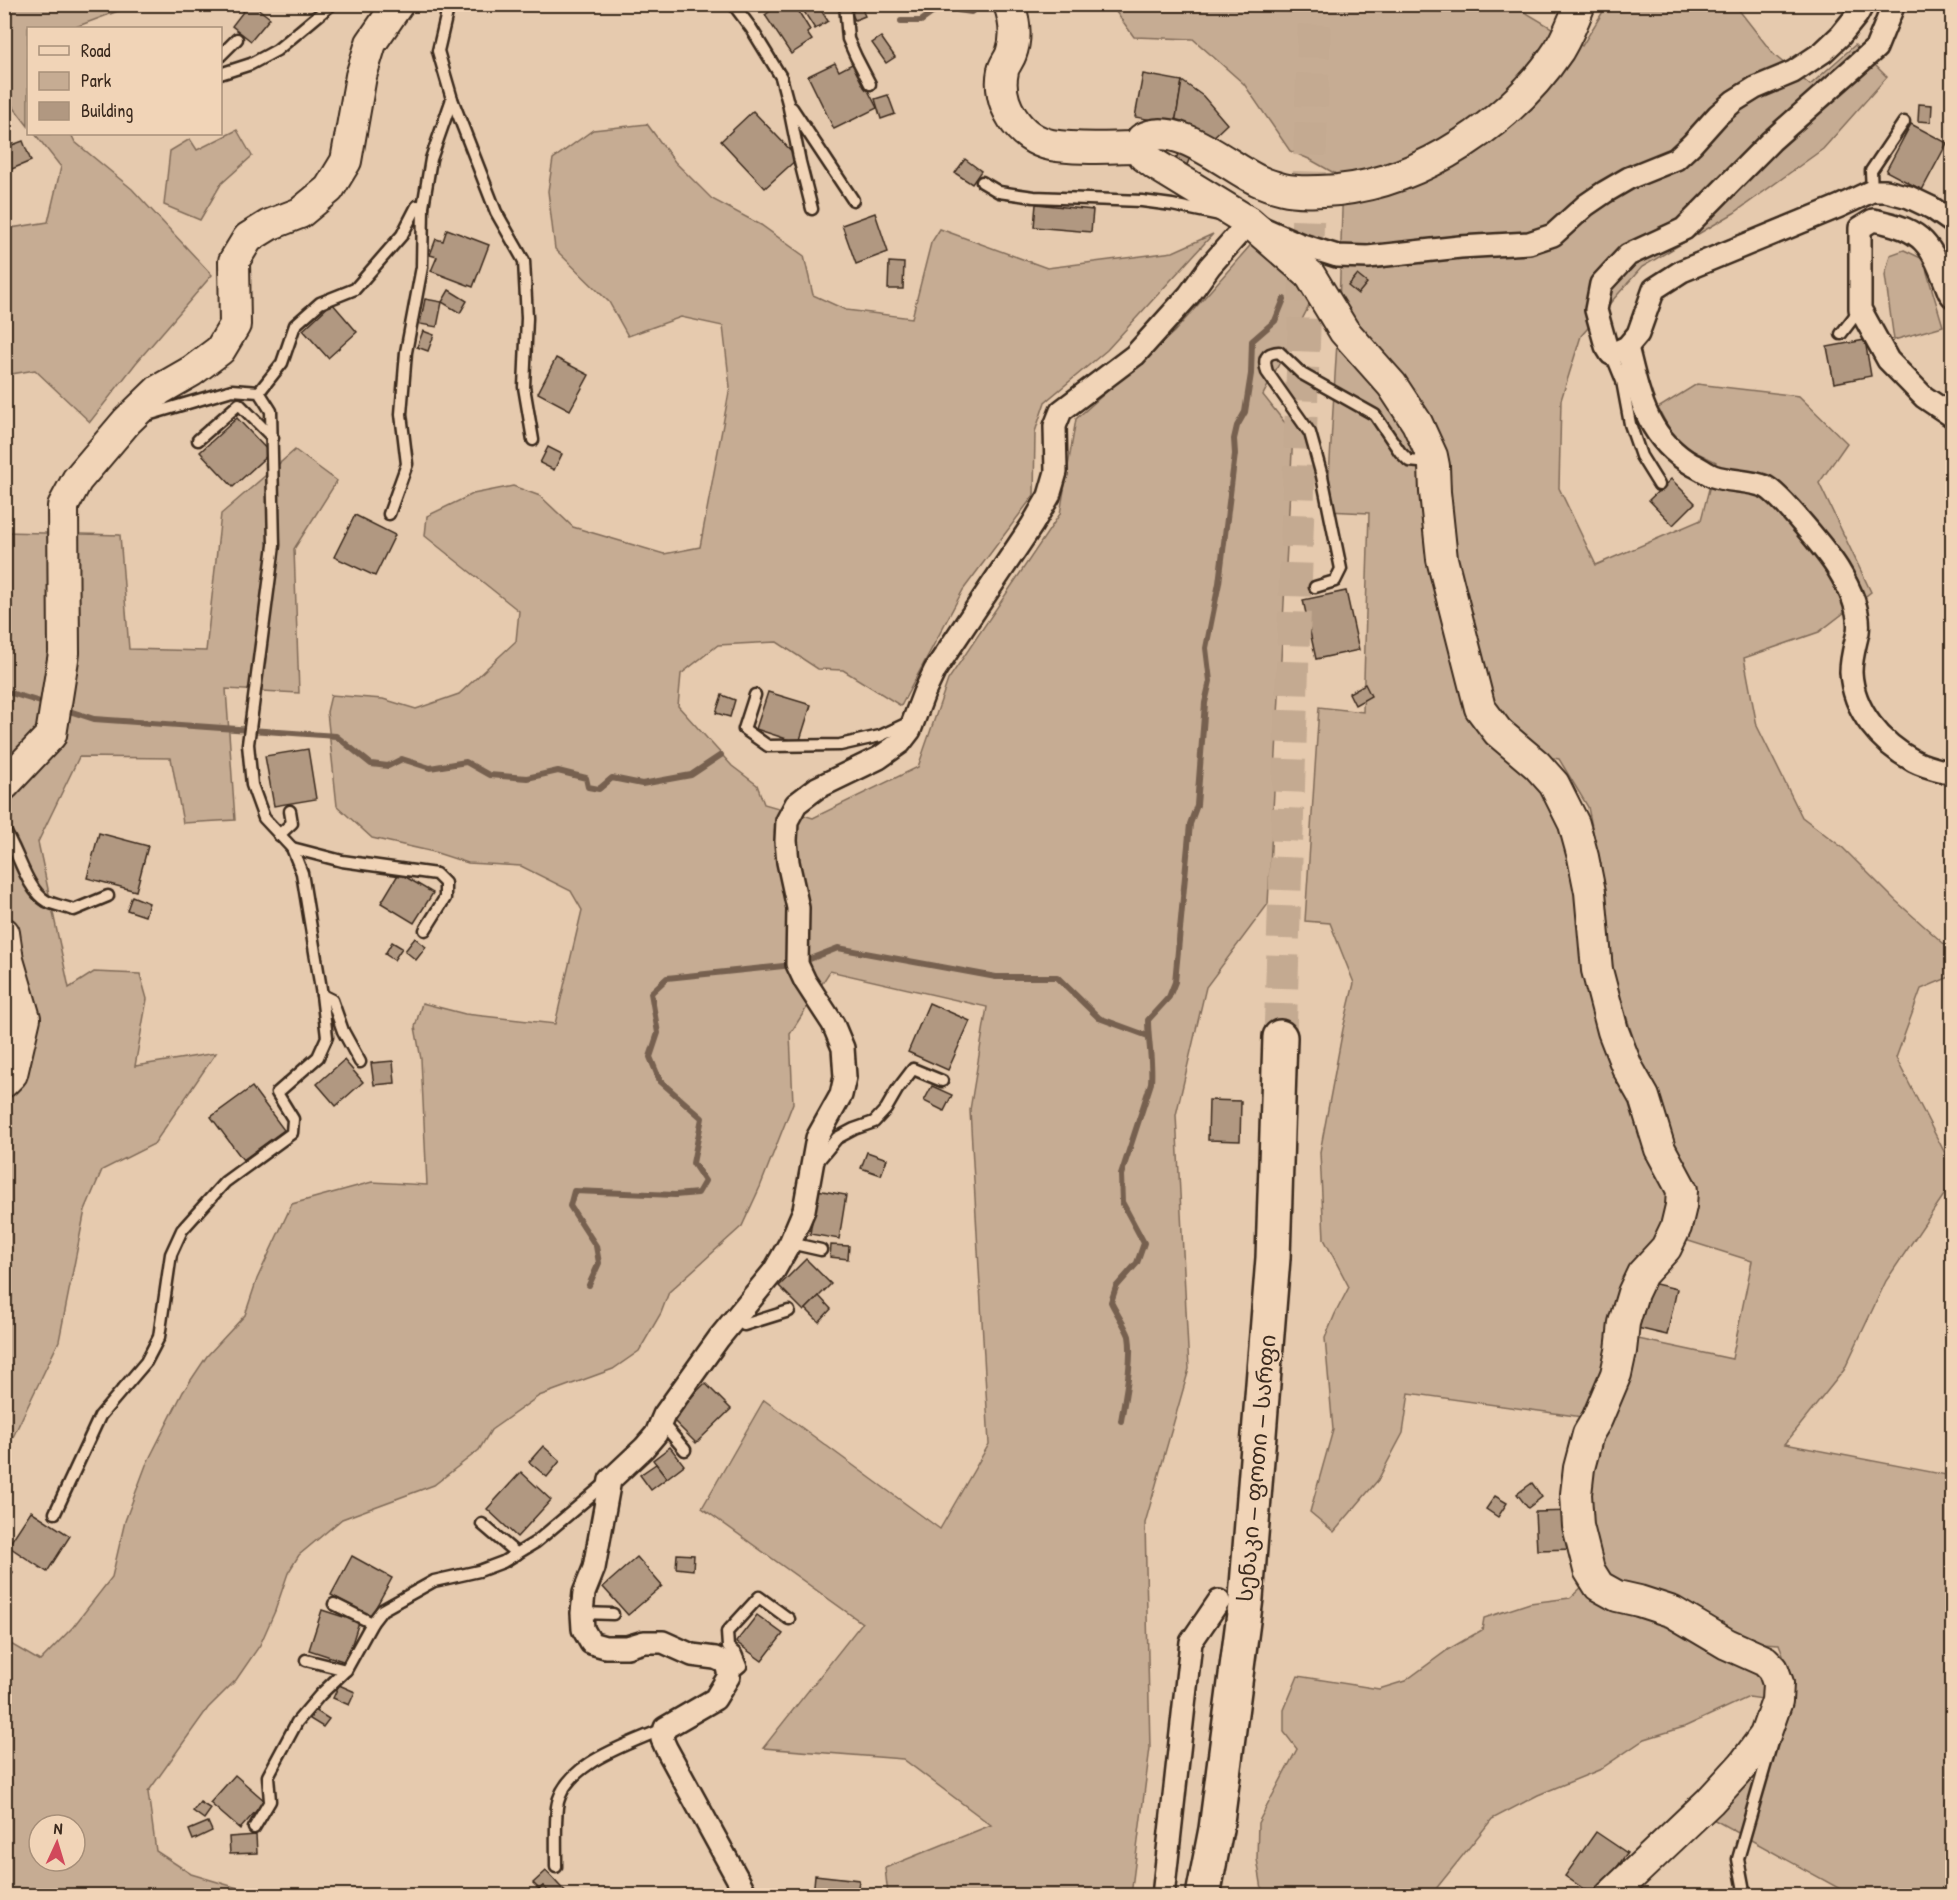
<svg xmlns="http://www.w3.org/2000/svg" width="1957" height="1900" font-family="'Patrick Hand','Noto Sans Georgian',sans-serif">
<rect width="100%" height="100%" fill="#e6caae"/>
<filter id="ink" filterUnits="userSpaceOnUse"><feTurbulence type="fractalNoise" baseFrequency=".0167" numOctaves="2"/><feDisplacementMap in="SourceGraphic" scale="12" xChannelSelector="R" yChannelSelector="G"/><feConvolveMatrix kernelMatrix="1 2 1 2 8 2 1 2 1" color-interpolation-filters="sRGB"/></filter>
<g filter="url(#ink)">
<!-- green -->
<g fill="#c6ac93" stroke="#806b58" stroke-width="1.5" fill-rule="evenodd">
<polygon points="5,4 134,4 134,5 73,28 28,28 28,126 8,100 5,101"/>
<path d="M1111,5H1513L1582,46L1607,5H1735L1774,55L1810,85L1855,45L1887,77L1823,149L1734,213L1642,267L1581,336L1561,400L1559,488L1596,565L1701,520L1716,462L1677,443L1658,408L1697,384L1799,396L1847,443L1819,483L1871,592L1819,632L1744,658L1757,726L1802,817L1843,848L1896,901L1952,951V976L1921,989L1896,1058L1952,1167V1183L1886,1281L1844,1370L1785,1444L1952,1476V1895H1851L1711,1818L1783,1731L1792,1678L1779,1644L1762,1643C1779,1653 1776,1682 1777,1701L1749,1697L1684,1727L1645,1739L1599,1770L1538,1795L1492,1819L1431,1895H1263L1257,1859L1258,1823L1297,1749L1284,1732V1710L1298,1676L1379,1689L1405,1681L1449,1649L1482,1630L1484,1618L1530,1603L1570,1598L1598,1572L1582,1548L1597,1419L1409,1393L1403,1433L1378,1480L1334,1532L1310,1512L1333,1430L1325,1338L1335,1314L1349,1287L1324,1239L1320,1152L1343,1029L1354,983L1330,923L1305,921L1319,707L1363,712L1369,513L1327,511L1339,308L1343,178L1309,159L1290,151L1244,84L1193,39L1134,37ZM1535,755L1559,759L1588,807L1600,866L1614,977L1649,1088L1595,974L1560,791ZM1660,1232L1752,1261L1732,1359L1610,1333Z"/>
<path d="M647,124L675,162L712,199L761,225L804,256L813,295L846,310L912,318L931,243L940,229L1047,268L1173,252L1213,234L1107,350L1045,402L1035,432L1034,495L963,590L901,706L843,670L818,669L777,642L718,645L681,674L678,706L732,766L757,785L764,804L813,818L918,767L948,680L1060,514L1076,419L1174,332L1256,239L1311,302L1263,395L1293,433L1268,904L1206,987L1176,1115L1189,1369L1145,1523L1150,1748L1131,1895H888L885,1868L991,1825L903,1759L763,1748L862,1623L702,1508L764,1400L940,1529L989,1444L970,1110L987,1007L830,971L790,1034L793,1103L760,1187L742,1226L669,1292L661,1313L639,1351L613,1369L539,1396L491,1430L479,1450L434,1485L342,1519L299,1555L288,1573L275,1611L260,1645L236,1680L208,1708L148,1792L156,1851L191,1874L241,1889L290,1895H5L4,1640L40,1661L73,1627L112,1577L125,1521L146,1465L183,1392L207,1356L245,1315L257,1279L292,1204L372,1182L427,1185L421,1059L415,1027L422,1003L465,1014L555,1024L582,910L571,891L521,866L468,863L434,852L372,838L337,806L327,712L331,695L383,699L416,709L459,694L516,641L519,611L425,536L427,516L473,494L513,486L540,496L573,527L664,554L700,547L730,387L723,326L681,317L628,336L609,302L555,249L548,191L553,159L593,130ZM39,1825H75V1861H39Z"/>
<polygon points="237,130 252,156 221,184 200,220 164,205 170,151 190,139 197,150"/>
<polygon points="35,134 71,134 75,142 132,189 212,275 136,363 90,422 35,370 5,375 5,229 48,222 61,167"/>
<polygon points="1904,250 1923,259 1943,326 1894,340 1885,275 1890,255"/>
<polygon points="295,450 337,481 294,549 299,693 226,689 235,820 183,823 171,758 79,757 38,842 69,988 94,972 140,974 147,999 135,1066 216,1053 154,1144 102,1170 85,1210 59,1341 14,1435 5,1450 5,532 120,535 129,649 206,651 221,514"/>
</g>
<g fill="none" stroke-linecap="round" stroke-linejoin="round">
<!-- stream -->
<g stroke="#766150" stroke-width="6">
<polyline points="955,4 958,10 971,12 982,4"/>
<polyline points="1086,4 1144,8 1157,4"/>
<polyline points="901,21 921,21 932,13 932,4"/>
<polyline points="4,691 47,704"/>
<polyline points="63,709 94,719 336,736 371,764 388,766 402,759 430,768 466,762 489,775 527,778 558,771 586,778 588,787 599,789 612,778 642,784 691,775 721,755"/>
<polyline points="802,962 838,948 996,977 1057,977 1099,1018 1148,1036"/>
<polyline points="589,1285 599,1263 596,1246 570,1206 574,1191 675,1195 698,1193 705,1181 693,1163 702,1118 660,1081 650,1057 658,1033 651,993 667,978 793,965"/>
<path d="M1121,1421C1125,1397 1133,1359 1129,1336C1127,1329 1115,1311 1111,1302L1116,1287L1137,1263L1144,1243L1122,1202L1121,1175L1151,1083C1153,1061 1148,1042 1148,1020L1169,997L1175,982L1190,824L1197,805L1205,703L1210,681L1206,648L1219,583L1235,454L1234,439L1237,426L1245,412L1251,374L1252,341L1275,321L1284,299"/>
</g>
</g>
<!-- building -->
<g fill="#b19881" stroke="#3b2a1e" stroke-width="1.5">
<polygon points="249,4 252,4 270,18 251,41 232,26"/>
<polygon points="780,4 794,4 810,30 807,33 812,40 791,54 765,15"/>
<polygon points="812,4 817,4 828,21 815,29 803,10"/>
<polygon points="861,7 865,16 855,20 851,12"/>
<polygon points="881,37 895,57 886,63 872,43"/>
<polygon points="835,63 839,71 854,63 877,108 834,129 808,76"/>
<polygon points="1143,74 1182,81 1175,124 1135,117"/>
<polygon points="1182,81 1203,96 1227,124 1209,141 1175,124"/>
<polygon points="888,95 895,114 881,119 875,99"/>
<polygon points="1919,104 1932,105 1931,122 1918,121"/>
<polygon points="753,111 798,158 765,188 721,141"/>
<polygon points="1911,124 1947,143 1922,190 1886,171"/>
<polygon points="23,141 31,161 7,171 4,163 4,148"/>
<polygon points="1179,152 1190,157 1187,165 1176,159"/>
<polygon points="965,159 981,171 972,184 955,173"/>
<polygon points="1036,204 1093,210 1091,232 1034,227"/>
<polygon points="875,213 888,252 856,264 842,225"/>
<polygon points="447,229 489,245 473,287 431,271 437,257 430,255 436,239 443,241"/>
<polygon points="889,262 904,263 903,289 888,289"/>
<polygon points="1357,275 1367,283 1358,294 1348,286"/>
<polygon points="449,290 467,301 460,313 442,302"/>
<polygon points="425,299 442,302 437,327 420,324"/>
<polygon points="332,303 357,332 328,358 303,330"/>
<polygon points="423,331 434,335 428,351 417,347"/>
<polygon points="1865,340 1871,376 1834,383 1827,347"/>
<polygon points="556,358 589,375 570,410 538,393"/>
<polygon points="237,418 270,453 233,487 200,452"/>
<polygon points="548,447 562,454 554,470 540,463"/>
<polygon points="1671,479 1695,503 1673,525 1649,500"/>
<polygon points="355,515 395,535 375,576 334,557"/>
<polygon points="1346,591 1359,650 1316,659 1303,600"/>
<polygon points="1365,684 1371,696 1355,705 1349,693"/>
<polygon points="768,692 811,705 799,743 756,729"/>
<polygon points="722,695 735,700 730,717 716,713"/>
<polygon points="308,749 316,799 274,806 265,756"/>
<polygon points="99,833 148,846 136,891 87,878"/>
<polygon points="399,873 433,893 414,923 381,903"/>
<polygon points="132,896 149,903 145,916 127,910"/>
<polygon points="415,938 426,947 416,960 405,951"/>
<polygon points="392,942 402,948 394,960 385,954"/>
<polygon points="929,1003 970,1021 948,1070 908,1052"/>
<polygon points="344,1060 363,1082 336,1106 317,1084"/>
<polygon points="393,1061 395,1083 374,1085 371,1063"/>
<polygon points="932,1086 952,1095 944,1111 924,1101"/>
<polygon points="252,1087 284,1130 243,1160 211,1117"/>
<polygon points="1209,1100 1241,1101 1240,1141 1208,1140"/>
<polygon points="867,1152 887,1159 881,1175 861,1168"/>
<polygon points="817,1190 846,1195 839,1239 810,1234"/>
<polygon points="831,1245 849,1246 848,1259 830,1257"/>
<polygon points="806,1259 831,1284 804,1311 779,1286"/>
<polygon points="1643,1281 1677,1289 1667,1335 1633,1327"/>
<polygon points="819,1296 831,1309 819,1322 806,1309"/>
<polygon points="705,1383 731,1409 696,1443 671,1418"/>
<polygon points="543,1446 560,1461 547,1477 529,1462"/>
<polygon points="670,1447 684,1465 667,1478 653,1460"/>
<polygon points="656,1464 667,1478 651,1490 640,1475"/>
<polygon points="521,1472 551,1500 517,1537 487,1509"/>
<polygon points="1532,1483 1542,1497 1528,1508 1517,1494"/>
<polygon points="1495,1496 1507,1503 1498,1517 1486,1509"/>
<polygon points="31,1511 70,1536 47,1572 8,1546"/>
<polygon points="1574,1511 1575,1549 1537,1550 1535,1512"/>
<polygon points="677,1554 694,1555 693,1570 676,1568"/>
<polygon points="352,1556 392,1578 371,1616 331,1595"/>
<polygon points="637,1557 662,1586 628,1615 603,1587"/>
<polygon points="4,1567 13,1572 4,1588"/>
<polygon points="322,1610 359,1622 346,1662 309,1650"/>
<polygon points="757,1615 783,1634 762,1661 736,1642"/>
<polygon points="339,1685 355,1692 349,1705 333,1698"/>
<polygon points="315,1710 329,1719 323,1727 310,1719"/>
<polygon points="235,1775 265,1801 240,1829 210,1803"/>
<polygon points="200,1802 211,1809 204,1819 193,1811"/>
<polygon points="208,1822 212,1831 193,1840 189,1830"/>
<polygon points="1596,1832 1627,1853 1597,1896 1594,1896 1565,1876"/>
<polygon points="256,1835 257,1853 230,1854 229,1837"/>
<polygon points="546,1871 569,1896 552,1896 543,1886 539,1889 533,1883"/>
<polygon points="815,1875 859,1880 857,1896 813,1896"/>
<polygon points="543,1886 552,1896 533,1896"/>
</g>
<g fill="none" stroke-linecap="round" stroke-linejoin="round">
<!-- highway-tunnel -->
<polyline stroke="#c4aa91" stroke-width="33" stroke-dasharray="33 16" stroke-linecap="butt" points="1280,1037 1315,4"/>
<defs>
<g id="lane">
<polyline points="449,4 438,51 452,99 496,212 524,261 527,318 524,387 533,440"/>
<polyline points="733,4 751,28 781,77 788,103 800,162 812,209"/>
<polyline points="845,4 848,39 856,57 870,84"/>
<polyline points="220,56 237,39"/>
<polyline points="220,74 251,64 277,50 332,4"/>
<polyline points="792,108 853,200"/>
<polyline points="982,182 999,192 1034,197 1142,201 1172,205 1220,215"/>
<polyline points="1872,191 1871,171 1904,122"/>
<polyline points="423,207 431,159 452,99"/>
<polyline points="1841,334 1860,309"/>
<polyline points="1611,354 1622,381 1630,424 1641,456 1659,485"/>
<polyline points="259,392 282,363 295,325 320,303 355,289 402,235 417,206 423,207 422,267 406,352 401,414 407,464 389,514"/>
<polyline points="198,440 239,404 273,438"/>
<path d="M1315,587L1335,581L1341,569L1322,476L1310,433L1267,372C1263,359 1265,353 1279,352L1302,374L1375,415L1400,452L1409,461L1419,462L1429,458"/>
<polyline points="755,695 744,729 768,746 840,745 880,736 912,721"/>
<path d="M4,830C18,850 26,889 46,901C54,905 66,907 74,910L108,896"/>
<polyline points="279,835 292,823 290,811"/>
<polyline points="292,848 342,861 436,874 445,883 445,898 425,930"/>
<polyline points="322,995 332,1000 343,1031 360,1062"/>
<polyline points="818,1161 837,1138 854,1129 874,1122 886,1109 897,1090 913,1069 942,1081"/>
<polyline points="790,1243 821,1250"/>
<polyline points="736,1317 744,1325 789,1311"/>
<polyline points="661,1422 685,1450"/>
<polyline points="55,1513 100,1416 146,1362 159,1337 171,1254 182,1230 225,1182 292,1133 293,1119 277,1093 318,1057 327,1037 322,995 302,873 292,848 264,818 252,785 248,744 274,545 271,411 259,392 232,390 144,416"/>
<polyline points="482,1524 517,1554"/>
<polyline points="334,1604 372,1623"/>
<polyline points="582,1613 613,1614"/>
<polyline points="306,1660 346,1670"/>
<polyline points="729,1676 741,1666 736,1654 728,1647 727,1632 759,1597 789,1619"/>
<polyline points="254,1828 270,1801 268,1776 297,1722 320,1695 346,1670 372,1623 382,1610 434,1581 479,1571 503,1562 536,1542 607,1482"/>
<path d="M556,1867C556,1848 555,1827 557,1807C563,1763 630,1744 665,1728"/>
<polyline points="1745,1896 1738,1859 1772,1742"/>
</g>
<g id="street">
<polyline points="1894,4 1876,48 1771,141 1684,229 1628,255 1601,284 1596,310 1606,346 1611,354 1627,347 1638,334 1654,289 1682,271 1840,206 1872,191 1886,191 1909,197 1932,208 1952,222"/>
<path d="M1952,296L1949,292C1931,245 1926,230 1873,220L1860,228V309L1888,360L1924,397L1952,416"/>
<path d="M1627,347C1639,395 1646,438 1693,465C1700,468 1706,473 1713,476C1730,482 1750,480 1766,487C1781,495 1828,553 1838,569C1849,587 1861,611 1858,632C1855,646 1851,658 1851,672C1853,711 1881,743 1914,761C1925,767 1940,770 1952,773"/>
<polyline points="747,1896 666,1748 662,1739 665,1728 715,1699 729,1676 726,1663 715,1658 692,1655 663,1642 644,1642 627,1647 605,1647 591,1643 583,1629 582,1613 584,1593 594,1568 610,1480 644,1448 656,1434 664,1415 719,1338 774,1271 790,1243 804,1210 817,1138 841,1095 845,1077 843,1048 833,1024 805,981 797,964 798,908 788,862 786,841 787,821 796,804 817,788 879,758 900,743 910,730 924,693 935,670 1032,525 1049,496 1056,472 1055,426 1061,411 1135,355 1189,295 1210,266 1249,222 1299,244 1337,256 1368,257 1460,247 1529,243 1553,235 1586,205 1605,192 1629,178 1676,159 1692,144 1718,115 1734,101 1755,88 1793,72 1823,52 1840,36 1857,15 1863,4"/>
<polyline points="1163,1896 1191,1642 1219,1601"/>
</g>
<g id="secondary">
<path d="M1009,4C1015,21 1017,38 1011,54C1009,60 1004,65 1003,71C996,103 1019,139 1051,145C1079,150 1111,147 1139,147"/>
<path d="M1580,4C1574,20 1568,35 1559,50C1512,121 1423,181 1338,190C1320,191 1300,193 1283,189C1275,187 1265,184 1257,180C1227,166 1176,119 1142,139L1139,147L1144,156L1156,165L1249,222L1310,275L1344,331L1392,385L1417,423L1432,456L1434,466L1435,492L1442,559L1480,708L1498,732L1537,765L1554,784L1574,824L1583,857L1590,892L1597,970L1613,1031L1627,1067L1644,1097L1660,1149L1682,1190L1681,1206L1676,1227L1666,1248L1642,1274L1633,1293L1624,1323L1621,1351L1616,1374L1597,1419L1588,1434L1579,1468L1576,1494L1578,1526L1589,1570L1599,1586L1617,1596L1639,1601L1673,1612L1727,1644L1765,1661L1773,1669L1778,1683L1777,1701L1765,1735L1743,1765L1710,1801L1610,1896"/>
<polyline points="4,785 51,735 64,653 63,506 77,480 127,421 159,390 192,371 220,350 235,325 234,261 248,238 269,225 300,213 329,189 346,161 361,76 371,43 398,4"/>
<polyline points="4,933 8,960 25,1018 12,1074 4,1082"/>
</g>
<polyline id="highway" points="1203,1896 1216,1829 1246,1598 1273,1258 1280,1037"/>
</defs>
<!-- lane casing -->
<use href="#lane" stroke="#3b2a1e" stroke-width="15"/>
<!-- street casing -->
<use href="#street" stroke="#3b2a1e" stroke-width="26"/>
<!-- secondary casing -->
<use href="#secondary" stroke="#3b2a1e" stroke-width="34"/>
<!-- highway casing -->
<use href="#highway" stroke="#3b2a1e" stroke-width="38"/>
<!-- lane -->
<use href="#lane" stroke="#f1d4b7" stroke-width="10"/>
<!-- street -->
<use href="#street" stroke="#f1d4b7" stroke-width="21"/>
<!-- secondary -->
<use href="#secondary" stroke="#f1d4b7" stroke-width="30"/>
<!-- highway -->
<use href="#highway" stroke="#f1d4b7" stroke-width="33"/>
</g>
</g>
<g text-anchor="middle" stroke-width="4.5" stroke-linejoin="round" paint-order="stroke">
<!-- street labels -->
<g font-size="22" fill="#3b2a1e" stroke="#f1d4b7">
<text transform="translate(1256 1468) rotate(-85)" y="8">სენაკი — ფოთი — სარფი</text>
</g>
</g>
<!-- margin -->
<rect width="1957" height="1900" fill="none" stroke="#f1d4b7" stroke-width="24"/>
<rect x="12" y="12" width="1933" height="1876" fill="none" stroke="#3b2a1e" stroke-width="2" filter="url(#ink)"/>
<!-- legend -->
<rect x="27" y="27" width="195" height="108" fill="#f1d4b7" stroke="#a8907a" stroke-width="1.5"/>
<rect x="39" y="46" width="30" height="9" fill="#f1d4b7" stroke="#a8907a" stroke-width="1.5"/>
<text x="81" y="57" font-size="18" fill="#3b2a1e">Road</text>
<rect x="39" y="72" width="30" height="18" fill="#c6ac93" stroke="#a8907a" stroke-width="1.5"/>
<text x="81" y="87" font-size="18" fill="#3b2a1e">Park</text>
<rect x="39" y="102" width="30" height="18" fill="#b19881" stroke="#a8907a" stroke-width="1.5"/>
<text x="81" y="117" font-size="18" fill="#3b2a1e">Building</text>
<!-- north arrow -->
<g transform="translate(57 1843) rotate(4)"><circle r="28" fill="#f1d4b7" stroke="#a8907a" stroke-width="1.5"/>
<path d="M0-4.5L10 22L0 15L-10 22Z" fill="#d1495b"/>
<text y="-9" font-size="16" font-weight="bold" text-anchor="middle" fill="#3b2a1e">N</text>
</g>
</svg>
